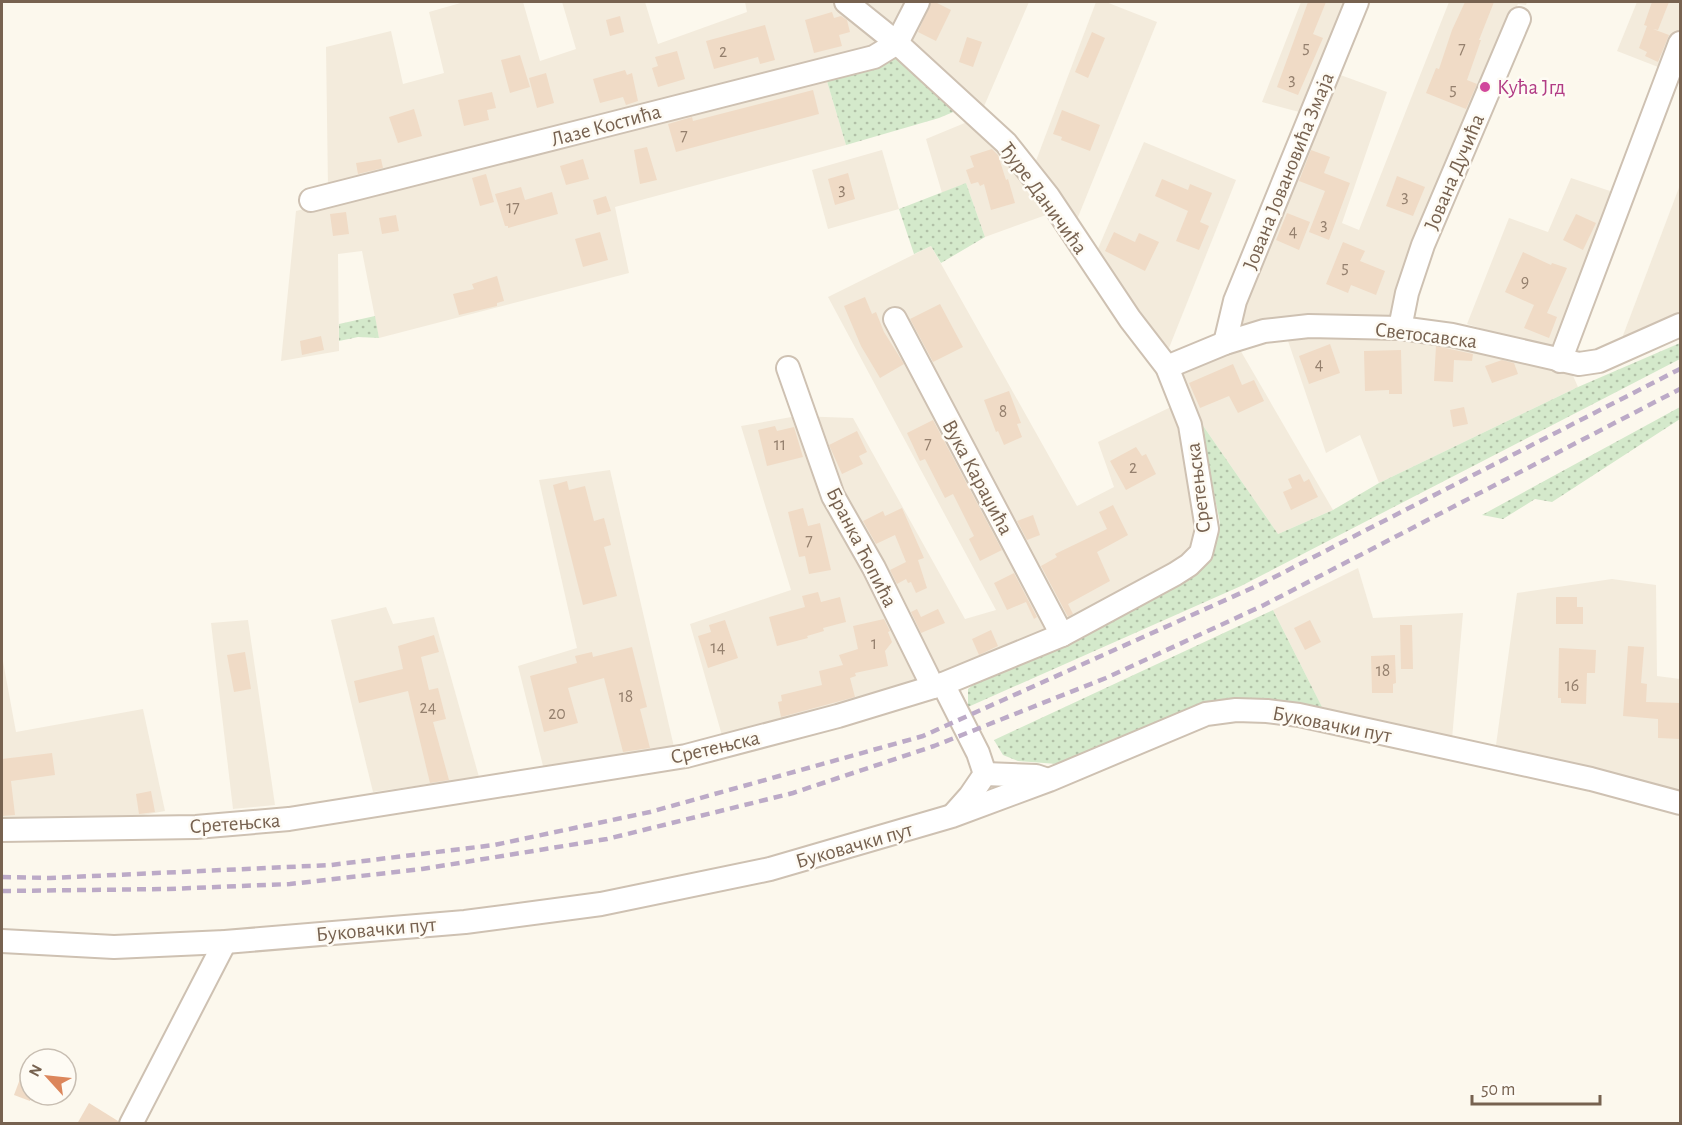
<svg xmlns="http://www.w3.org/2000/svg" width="1682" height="1125" font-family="'Alegreya Sans',sans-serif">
<defs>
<pattern id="grass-dots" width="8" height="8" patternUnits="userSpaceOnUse" patternTransform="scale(1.5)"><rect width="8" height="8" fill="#d4e9cb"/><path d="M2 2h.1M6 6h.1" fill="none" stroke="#b1c0a7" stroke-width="1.8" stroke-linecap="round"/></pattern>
</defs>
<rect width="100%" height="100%" fill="#fcf8ed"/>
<!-- residential -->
<g fill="#f3ebdc">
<polygon points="464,2 523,2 540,61 576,49 562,2 645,2 658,44 747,12 745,2 833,2 886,41 869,52 328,188 326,47 391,31 403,84 444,73 429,12"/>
<polygon points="860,2 910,2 896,31"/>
<polygon points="925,2 1029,2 982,111 906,37"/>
<polygon points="1096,2 1106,2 1157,22 1076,222 1034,166"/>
<polygon points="1301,2 1347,2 1303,113 1262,102"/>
<polygon points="1449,2 1527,2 1526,5 1518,4 1412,252 1392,320 1327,315 1292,317 1236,331 1243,301 1335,73 1387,92 1342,223 1359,230"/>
<polygon points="1637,2 1680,2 1680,63 1676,74 1617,51"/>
<polygon points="826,78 846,145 615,207 629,273 379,338 362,251 338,254 339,351 281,361 296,211"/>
<polygon points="972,120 1003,149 1046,215 985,237 966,183 942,193 926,139"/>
<polygon points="1144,142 1236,180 1169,348 1147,331 1097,251"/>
<polygon points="882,150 899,209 828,229 812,170"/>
<polygon points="1571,178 1616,193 1554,352 1467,324 1509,218 1548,232"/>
<polygon points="1680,185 1680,317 1619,346"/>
<polygon points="931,246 1077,506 1114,487 1098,442 1173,406 1199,505 1196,540 1184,555 1167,568 1060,629 926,681 723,739 690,624 791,590 741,426 797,416 853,418 965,619 996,610 828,297"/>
<polygon points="1399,333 1570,369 1578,387 1379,483 1360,435 1326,453 1286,335"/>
<polygon points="1239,348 1333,510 1278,534 1199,420 1180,373"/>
<polygon points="610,470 674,747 543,766 518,666 577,648 539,480"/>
<polygon points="1358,568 1373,618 1463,613 1452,739 1322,707 1273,610"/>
<polygon points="1612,579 1656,585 1657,676 1680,679 1680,792 1496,745 1517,593"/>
<polygon points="386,607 393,624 434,617 479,777 373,792 331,620"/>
<polygon points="248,620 275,805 233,809 211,623"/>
<polygon points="2,656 16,732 143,709 165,811 117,820 2,820"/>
</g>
<!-- grass -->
<g fill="url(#grass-dots)">
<polygon points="899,58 958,110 939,118 846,145 826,78 886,60"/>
<polygon points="966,183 985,237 941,263 931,246 914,254 899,209"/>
<polygon points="375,316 379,338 358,337 339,341 339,324"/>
<polygon points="1680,343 1680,359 1241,586 968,707 968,689 981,678 1204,563 1215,544 1220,523 1199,420 1278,534 1333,510 1379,483 1578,387"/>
<polygon points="1680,407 1680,419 1552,502 1535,499 1503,519 1482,515"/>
<polygon points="1273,610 1322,707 1250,700 1215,704 1057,764 1018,761 1003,755 994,740"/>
</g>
<!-- building -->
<g fill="#f0dbc6">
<polygon points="931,2 935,2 951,10 936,41 918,32"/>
<polygon points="1308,2 1326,2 1313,34 1323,38 1298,95 1277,87"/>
<polygon points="1465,2 1494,2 1479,40 1481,40 1467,80 1477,84 1466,109 1426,93 1436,68 1439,69 1452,30"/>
<polygon points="1652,2 1669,2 1658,30 1653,29 1669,35 1658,62 1645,56 1647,52 1639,48 1647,26 1644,25"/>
<polygon points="832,12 834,18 841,16 847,20 850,32 839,35 842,46 814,53 805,20"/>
<polygon points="620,16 624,32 610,36 606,20"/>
<polygon points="765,25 775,60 760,64 758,57 714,69 706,41"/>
<polygon points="1092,32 1105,38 1088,78 1075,72"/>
<polygon points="967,37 982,42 973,67 959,62"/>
<polygon points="677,51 685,79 658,87 652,68 658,66 655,57"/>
<polygon points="520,55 530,87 510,93 501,60"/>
<polygon points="625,70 627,75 632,73 638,101 626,105 623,97 600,103 593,79"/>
<polygon points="546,73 554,103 537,108 529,78"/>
<polygon points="813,90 819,114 676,152 668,124 692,117 693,121"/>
<polygon points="492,92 496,108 487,110 489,120 464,126 458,100"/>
<polygon points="414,109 422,136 398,143 389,117"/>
<polygon points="1062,110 1100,125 1090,151 1061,140 1062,137 1053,134"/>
<polygon points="647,147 657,180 640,184 634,150"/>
<polygon points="992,149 998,155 1006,180 1008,179 1015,203 991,210 984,184 980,186 978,182 971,184 966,170 974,167 970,156"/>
<polygon points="1311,150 1330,157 1324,173 1350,183 1329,240 1309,232 1325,191 1299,181"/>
<polygon points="381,159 383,168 358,174 356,163"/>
<polygon points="583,159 589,179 566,185 560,166"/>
<polygon points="848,173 855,199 835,205 828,179"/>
<polygon points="486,174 494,202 480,206 472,178"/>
<polygon points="1397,176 1425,187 1413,216 1386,206"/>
<polygon points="1162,179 1188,190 1190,184 1212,193 1200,222 1209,226 1199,250 1176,241 1188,211 1155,196"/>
<polygon points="521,187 525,200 552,192 558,214 508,228 508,226 505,226 495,194"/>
<polygon points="606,196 611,211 597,215 593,200"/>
<polygon points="346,212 349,234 333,236 330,214"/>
<polygon points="1287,213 1310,222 1299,250 1276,240"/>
<polygon points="1576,214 1596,223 1583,250 1563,240"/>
<polygon points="396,215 399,231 382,234 379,218"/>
<polygon points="600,232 608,260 583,267 575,239"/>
<polygon points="1114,232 1135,242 1139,233 1159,242 1145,271 1105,251"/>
<polygon points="1343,242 1365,251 1360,261 1385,271 1376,295 1351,285 1348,293 1326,284"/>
<polygon points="1523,252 1551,265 1552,263 1567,268 1547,313 1557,317 1549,338 1524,328 1534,305 1505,292"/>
<polygon points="497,276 504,301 497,303 497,306 459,315 453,294 474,289 472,284"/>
<polygon points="865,297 872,314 876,312 884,332 904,364 880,378 861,346 844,306"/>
<polygon points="940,304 963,347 933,362 910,319"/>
<polygon points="321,336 324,350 302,355 300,341"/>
<polygon points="1330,344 1340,373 1309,384 1299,356"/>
<polygon points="1436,346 1473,354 1472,361 1454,360 1453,382 1434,381"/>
<polygon points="1401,350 1402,394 1389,394 1389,390 1365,391 1364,351"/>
<polygon points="1502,360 1514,363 1518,374 1492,383 1485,366"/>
<polygon points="1233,364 1242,385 1254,380 1264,401 1238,413 1229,396 1200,408 1189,383"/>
<polygon points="1009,391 1021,423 1017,424 1022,437 1004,445 998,431 996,432 984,400"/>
<polygon points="1464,407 1468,424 1453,427 1450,410"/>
<polygon points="933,420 1002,550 980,561 969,539 974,536 953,494 945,498 925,459 920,461 907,433"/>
<polygon points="775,426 777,431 794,427 803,457 767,466 758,430"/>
<polygon points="857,431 867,452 859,456 863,464 842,474 829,445"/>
<polygon points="1136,447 1142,456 1146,454 1156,474 1126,490 1110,461"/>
<polygon points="1300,474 1304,482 1309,479 1318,497 1291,510 1283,492 1292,488 1288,479"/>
<polygon points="567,481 569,490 585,486 594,521 604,518 611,545 604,547 617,596 583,605 553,485"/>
<polygon points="1113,505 1128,535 1097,552 1110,581 1068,604 1073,614 1068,617 1041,566 1057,557 1055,554 1107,529 1099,512"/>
<polygon points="803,508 808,526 820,523 831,570 809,574 805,556 799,557 788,512"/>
<polygon points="902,508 924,558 918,560 927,588 916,593 911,582 908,583 906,579 897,584 890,570 906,562 895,535 876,544 863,521 883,511 885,516"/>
<polygon points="1033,515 1040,535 1027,540 1017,521"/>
<polygon points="1014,573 1037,617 1034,619 1026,602 1007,610 994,583"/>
<polygon points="818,592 821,602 840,597 846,622 823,628 824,631 807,636 808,638 777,646 769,617 805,607 802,596"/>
<polygon points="1556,597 1577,597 1577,607 1583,607 1583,624 1556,624"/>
<polygon points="917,609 921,617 938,609 945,623 921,633 911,612"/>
<polygon points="884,619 890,631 888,632 892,642 885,651 888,666 855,673 856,676 850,678 855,697 781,717 778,702 782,701 781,695 822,685 819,671 843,665 839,655 858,649 853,626"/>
<polygon points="725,620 738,658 708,668 698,636 711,632 709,625"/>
<polygon points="1310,620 1321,642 1305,650 1294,628"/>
<polygon points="1400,625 1412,625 1413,669 1401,669"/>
<polygon points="991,630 998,646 979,655 972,639"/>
<polygon points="434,635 439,652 421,657 429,690 438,688 446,719 433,722 449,780 430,783 408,691 359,703 354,681 403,669 398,646"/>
<polygon points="1628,646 1644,647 1641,683 1647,684 1646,702 1680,703 1680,739 1658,738 1658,719 1623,716"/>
<polygon points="632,647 647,707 640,709 650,748 623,752 604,678 568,688 578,723 544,732 530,676 577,663 575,656 592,652 593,657"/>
<polygon points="1559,648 1596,650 1595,673 1587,673 1586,704 1561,703 1561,698 1558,698"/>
<polygon points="245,652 251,689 234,692 227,655"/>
<polygon points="1395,655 1396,683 1393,684 1393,693 1372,693 1371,656"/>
<polygon points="52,753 55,775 11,781 15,815 2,816 2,759"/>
<polygon points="151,791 155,812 139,814 136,794"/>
<polygon points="29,1055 30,1055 30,1101 14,1095"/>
<polygon points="89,1103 118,1121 118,1124 77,1124"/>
</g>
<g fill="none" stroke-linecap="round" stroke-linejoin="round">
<defs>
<g id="minor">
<path d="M311,200C499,154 686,103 874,57L897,43L918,2"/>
<polyline points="895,319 1062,635"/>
<polyline points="1400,328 1407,293 1423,245 1519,19"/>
<polyline points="1225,343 1235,301 1357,2"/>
<polyline points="1560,361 1680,43"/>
<polyline points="1167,367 1225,343 1264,331 1309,326 1400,328 1452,335 1579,364 1599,361 1680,325"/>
<polyline points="788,368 833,496 874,568 933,687"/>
<polyline points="943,684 978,753 985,774"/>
<polyline points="954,814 970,796 985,774 1036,776 1045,779"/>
<polyline points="2,830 196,827 289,819 686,756 838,716 943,684 1062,635 1175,574 1189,565 1201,553 1207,529 1190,425 1167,367 1130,319 1048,196 1006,143 897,43 846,2"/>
<polyline points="2,941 114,947 225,942 465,922 601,904 770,869 952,816 1049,780 1206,714 1236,710 1267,711 1299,715 1591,779 1680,803"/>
<polyline points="131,1124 225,942"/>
</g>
</defs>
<!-- minor casing -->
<use href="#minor" stroke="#cec1b2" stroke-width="26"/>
<!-- minor -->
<use href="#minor" stroke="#fff" stroke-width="22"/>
<!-- rail -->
<g stroke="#bcaac7" stroke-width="4.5" stroke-dasharray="9 6" stroke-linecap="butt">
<polyline points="2,877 50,878 331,865 494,845 650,812 923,736 1261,584 1680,369"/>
<polyline points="2,891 168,889 290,884 422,869 607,839 793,793 934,746 1106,678 1264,605 1680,389"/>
</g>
</g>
<!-- markers -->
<circle fill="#d1479c" stroke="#fefbf4" stroke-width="2" cx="1485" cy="87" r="6"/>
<g text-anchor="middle" stroke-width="5" stroke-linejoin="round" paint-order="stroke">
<!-- number labels -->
<g font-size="18" fill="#95806e">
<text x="1306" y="53">5</text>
<text x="1462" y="54">7</text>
<text x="723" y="57">2</text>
<text x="1292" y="85">3</text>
<text x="1453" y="95">5</text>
<text x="684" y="141">7</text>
<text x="842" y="195">3</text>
<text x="1405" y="202">3</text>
<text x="513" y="213">17</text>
<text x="1324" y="230">3</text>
<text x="1293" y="237">4</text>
<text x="1345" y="273">5</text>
<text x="1525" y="287">9</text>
<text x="1319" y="370">4</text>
<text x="1003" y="417">8</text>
<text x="928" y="449">7</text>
<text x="780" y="450">11</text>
<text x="1133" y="473">2</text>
<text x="809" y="546">7</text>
<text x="874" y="649">1</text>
<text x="718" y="653">14</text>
<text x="1383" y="676">18</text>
<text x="1572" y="691">16</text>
<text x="626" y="702">18</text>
<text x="428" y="713">24</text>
<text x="557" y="719">20</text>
</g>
<!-- hotel labels -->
<g font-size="21" fill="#b23c85" stroke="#fefbf4" text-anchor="start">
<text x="1497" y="94">Кућа Јгд</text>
</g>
<!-- street labels -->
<g font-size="21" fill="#776250" stroke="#fefbf4">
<text transform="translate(606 125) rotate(-15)" y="7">Лазе Костића</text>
<text transform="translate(1288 171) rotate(-68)" y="7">Јована Јовановића Змаја</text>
<text transform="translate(1454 172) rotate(-67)" y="7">Јована Дучића</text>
<text transform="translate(1044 198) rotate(54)" y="7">Ђуре Даничића</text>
<text transform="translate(1426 335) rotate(7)" y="7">Светосавска</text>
<text transform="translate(978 477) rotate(62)" y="7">Вука Караџића</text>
<text transform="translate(1198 488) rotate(-97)" y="7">Сретењска</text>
<text transform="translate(862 547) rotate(63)" y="7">Бранка Ћопића</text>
<text transform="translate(1332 724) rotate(11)" y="7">Буковачки пут</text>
<text transform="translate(715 747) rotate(-13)" y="7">Сретењска</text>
<text transform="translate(235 823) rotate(-4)" y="7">Сретењска</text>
<text transform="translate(854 845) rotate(-16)" y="7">Буковачки пут</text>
<text transform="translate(376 929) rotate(-5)" y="7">Буковачки пут</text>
</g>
</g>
<!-- border -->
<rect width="1682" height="1125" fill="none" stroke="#776250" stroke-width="6"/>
<!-- north arrow -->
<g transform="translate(48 1077) rotate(297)"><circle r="28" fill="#fefbf4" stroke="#c8beb2" stroke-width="1.5"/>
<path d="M0-4.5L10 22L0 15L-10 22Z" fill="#dc865b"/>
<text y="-9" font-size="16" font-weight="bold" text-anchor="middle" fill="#776250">N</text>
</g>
<!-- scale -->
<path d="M1472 1095v9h128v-9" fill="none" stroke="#776250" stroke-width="3"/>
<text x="1481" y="1095" font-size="18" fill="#776250" stroke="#fefbf4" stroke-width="4.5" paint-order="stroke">50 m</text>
</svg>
